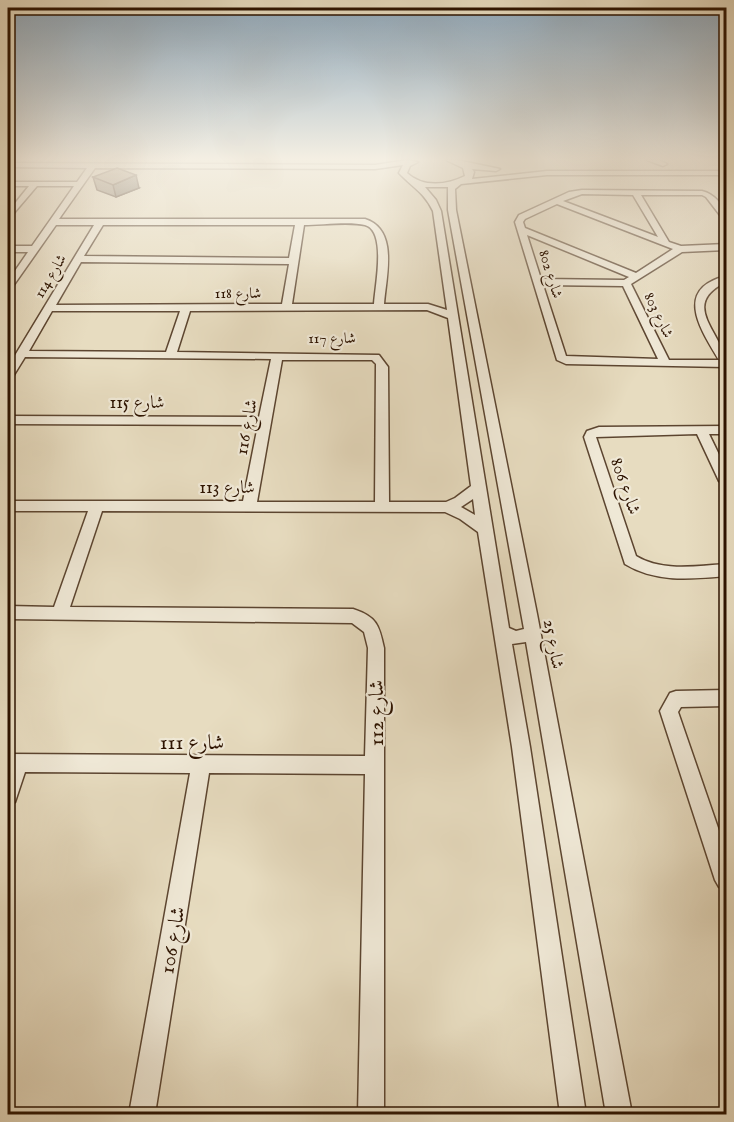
<svg xmlns="http://www.w3.org/2000/svg" width="734" height="1122" font-family="'IM FELL English',Amiri,serif">
<rect width="100%" height="100%" fill="#e7dcc0"/>
<filter id="stains"><feTurbulence type="fractalNoise" baseFrequency=".00333" numOctaves="4"/><feColorMatrix values="0 0 0 0 .2 0 0 0 0 .09 0 0 0 0 .02 0 0 0 .5 -.17"/></filter>
<radialGradient id="worn" r=".72"><stop offset=".6" stop-color="#630" stop-opacity="0"/><stop offset="1" stop-color="#630" stop-opacity=".3"/></radialGradient>
<g fill="none" stroke-linecap="round" stroke-linejoin="round">
<defs>
<g id="minor">
<path d="M407,160L418,162L410,166L407,173C423,188 447,185 465,176L463,168L446,160H457L500,169L496,171L472,169L474,172L472,179L547,171H726V175H547L461,184L455,189L456,210L537,614L632,1114H606L526,642L512,644L530,747L586,1114H560L512,747L478,532L460,519L445,512L102,511L70,607L353,609C377,617 379,625 384,648V1114H358L365,774L209,773L155,1114H129L190,773L25,772L15,802L8,805V754L365,756L368,648L364,632L352,623L8,619V606L54,607L88,511H8V501H243L258,425L8,424V416L259,417L271,359L25,357L12,378L8,379V367L94,225H56L11,289L8,290V281L28,252H8V246H32L74,186H37L8,220V212L29,186H8V182H77L87,168L8,167V163L375,165ZM403,165L399,173C412,187 424,192 433,211L447,310L428,304H384C386,276 399,230 365,219H59L95,168L375,169ZM425,187H448V210L524,629L516,631L509,628L441,211L436,200ZM103,225H295L289,258L84,256ZM304,225C321,225 350,221 365,225C387,231 375,286 374,304H292ZM81,262L289,264L282,304L56,305ZM427,310L448,318L471,486L455,498L446,502H389L388,367L379,355L177,352L190,311ZM52,311H180L166,352L29,351ZM282,360H372L376,364L375,502H257ZM473,499L475,515L461,507Z"/>
<polygon points="647,160 659,160 667,164 663,166"/>
<path d="M582,190L702,191C714,194 726,206 726,219H723L706,197L702,195H641L669,242L681,246L726,244V250L682,252L631,284L669,360H719C701,330 673,289 726,276V282C677,306 726,334 726,367L566,364L557,360L515,222L519,215L569,192ZM582,194L633,195L658,237L563,201ZM557,204L673,249L636,273L525,228L523,222L525,219ZM527,235L629,277L624,280L541,279ZM543,285L623,286L658,359L566,356Z"/>
<path d="M726,426V434H709L726,469V486L719,481L697,434L596,437L636,556C663,572 696,566 726,564V576C692,579 656,583 625,564L584,437L587,431L599,427Z"/>
<polygon points="726,690 726,706 681,707 678,712 726,851 726,891 719,887 715,880 660,711 670,693 676,691"/>
</g>
</defs>
<!-- minor casing -->
<use href="#minor" stroke="#5c4530" stroke-width="3"/>
<!-- minor -->
<use href="#minor" fill="#efe8d6" fill-rule="evenodd"/>
</g>
<!-- wall -->
<polygon fill="#7a6b56" stroke="#2d1300" stroke-width="1.5" points="93,177 139,188 116,197 97,190"/>
<!-- shaded-wall -->
<polygon fill="#635746" stroke="#2d1300" stroke-width="1.5" points="136,175 139,188 116,197 113,185"/>
<!-- building -->
<polygon fill="#8e7c64" stroke="#2d1300" stroke-width="1.5" points="117,168 136,175 113,185 93,177"/>
<!-- sky -->
<linearGradient id="sky" x2="0" y2="1"><stop stop-color="#8ea9be"/><stop offset="0.5" stop-color="#f4efe3"/><stop offset="1" stop-color="#f4efe3" stop-opacity="0"/></linearGradient>
<rect width="734" height="318" fill="url(#sky)"/>
<g text-anchor="middle" stroke-width="4.5" stroke-linejoin="round" paint-order="stroke">
<!-- far-street labels -->
<g font-size="15" fill="#2d1300" stroke="#efe8d6">
<text transform="translate(551 274) rotate(73)" y="5">شارع 802</text>
<text transform="translate(50 276) rotate(-59)" y="5">شارع 114</text>
<text x="238" y="298">شارع 118</text>
<text transform="translate(659 315) rotate(64)" y="5">شارع 803</text>
<text x="332" y="343">شارع 117</text>
</g>
<!-- street labels -->
<g font-size="18" fill="#2d1300" stroke="#efe8d6">
<text x="137" y="408">شارع 115</text>
<text transform="translate(246 427) rotate(-79)" y="6">شارع 116</text>
<text transform="translate(626 486) rotate(71)" y="6">شارع 806</text>
<text x="227" y="493">شارع 113</text>
<text transform="translate(554 644) rotate(80)" y="6">شارع 25</text>
</g>
<!-- near-street labels -->
<g font-size="21" fill="#2d1300" stroke="#efe8d6">
<text transform="translate(376 713) rotate(-90)" y="7">شارع 112</text>
<text x="192" y="749">شارع 111</text>
<text transform="translate(172 940) rotate(-80)" y="7">شارع 106</text>
</g>
</g>
<!-- margin -->
<rect width="734" height="1122" fill="none" stroke="#e7dcc0" stroke-width="30"/>
<rect x="9" y="9" width="716" height="1104" fill="none" stroke="#2d1300" stroke-width="3"/>
<rect x="15" y="15" width="704" height="1092" fill="none" stroke="#2d1300" stroke-width="1.5"/>
<rect width="100%" height="100%" filter="url(#stains)"/>
<rect width="100%" height="100%" fill="url(#worn)"/>
</svg>
